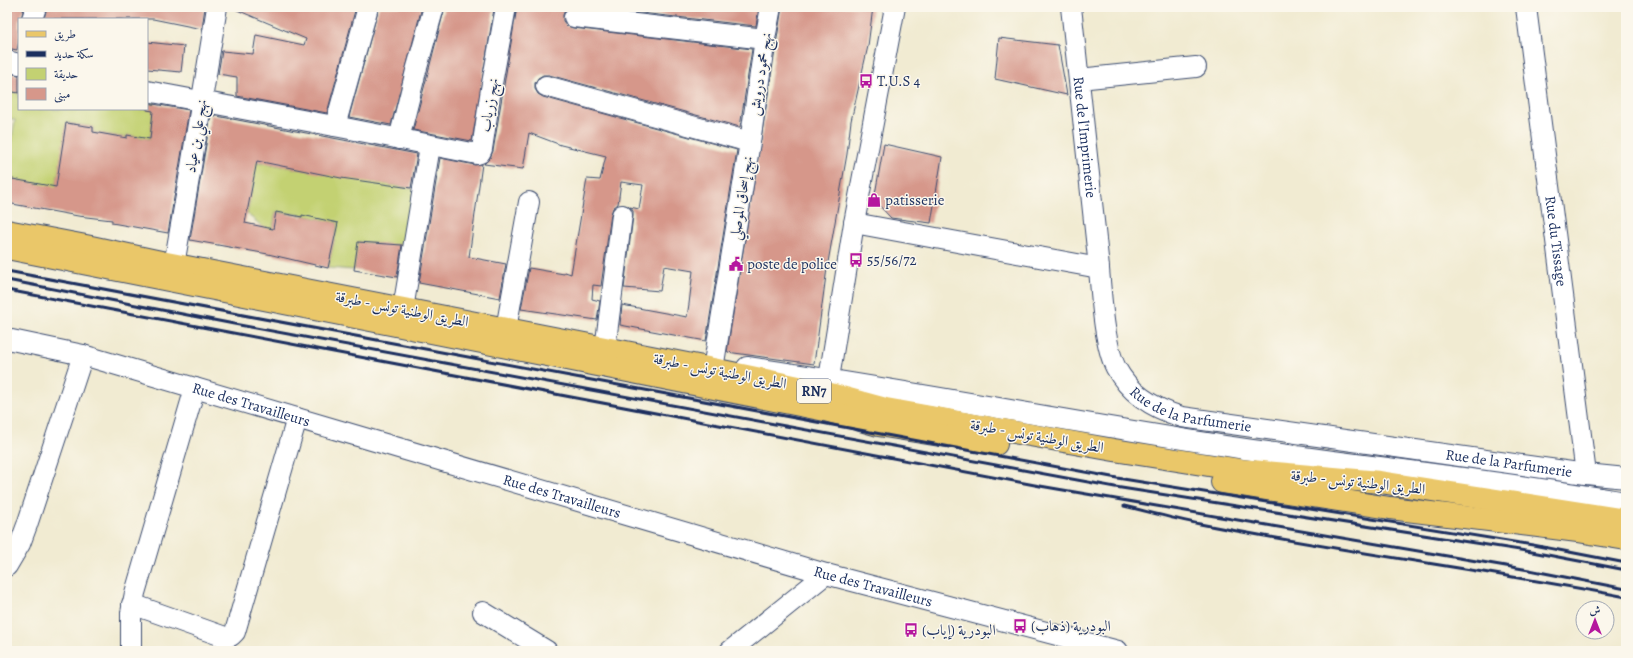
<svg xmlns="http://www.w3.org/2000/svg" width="1633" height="658" font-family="Alegreya,Amiri,serif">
<rect width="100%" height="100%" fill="#fbf7ec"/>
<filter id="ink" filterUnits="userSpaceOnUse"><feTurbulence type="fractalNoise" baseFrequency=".025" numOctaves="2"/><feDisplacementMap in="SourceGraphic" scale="8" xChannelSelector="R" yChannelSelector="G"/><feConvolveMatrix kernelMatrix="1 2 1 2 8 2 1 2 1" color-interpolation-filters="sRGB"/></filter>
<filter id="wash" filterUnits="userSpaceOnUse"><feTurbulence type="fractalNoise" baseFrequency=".012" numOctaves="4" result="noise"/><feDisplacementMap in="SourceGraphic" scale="16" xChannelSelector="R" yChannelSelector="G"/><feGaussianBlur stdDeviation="0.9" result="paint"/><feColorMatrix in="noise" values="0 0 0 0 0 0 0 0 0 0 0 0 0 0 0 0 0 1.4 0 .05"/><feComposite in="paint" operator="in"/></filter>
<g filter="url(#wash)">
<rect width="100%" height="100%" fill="#f1ebd2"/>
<!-- green -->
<g fill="#c3d172" stroke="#6f8068">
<polygon points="7,91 19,93 19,109 147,109 147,99 155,100 150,139 127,135 127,138 93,132 93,127 67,123 56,188 7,178 7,165 15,120 7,118"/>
<polygon points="241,159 414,189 410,246 359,242 354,270 328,268 338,223 302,215 276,212 272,232 263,227 247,214 253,181 240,178"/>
</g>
<g id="blocks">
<!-- building -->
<g fill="#d6978a">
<polygon points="7,7 24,7 21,19 19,19 19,41 17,50 7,48"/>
<polygon points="47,7 205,7 202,29 153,19 44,19"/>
<polygon points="230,7 294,7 306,9 306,7 356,7 327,113 237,96 237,77 218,74 222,51 253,54 256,35 304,45 306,39"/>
<polygon points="379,7 422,7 391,125 349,117"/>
<polygon points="445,7 484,7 494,9 472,141 413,130"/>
<polygon points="517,7 569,7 565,10 563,15 563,21 567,26 573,28 752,49 740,127 549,75 543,75 538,78 535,83 535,89 538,94 543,97 737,150 706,341 620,325 622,305 687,317 689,304 693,271 664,266 660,291 624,288 633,216 633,211 630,207 639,209 643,185 621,182 618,204 613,208 611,214 601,286 593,285 592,299 600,301 597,320 521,309 529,268 564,274 565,272 571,274 587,179 600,180 606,156 561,145 529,133 523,169 484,164 490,158 493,151"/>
<polygon points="588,7 759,7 756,26"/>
<polygon points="782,7 873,7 868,46 851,121 847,154 827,268 814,364 727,352"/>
<polygon points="999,38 1058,45 1067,95 995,79"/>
<polygon points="147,42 184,46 181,72 147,69"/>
<polygon points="7,73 19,75 19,93 7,91"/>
<polygon points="147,103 189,110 168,233 112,223 112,220 78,216 7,203 7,178 56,187 66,123 93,127 93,132 127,138 127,135 150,139 153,111 147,110"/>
<polygon points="211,115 417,154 411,188 341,178 257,161 245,223 273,229 276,212 302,217 302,215 338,223 328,268 268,254 190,240"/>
<polygon points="884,144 942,157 931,223 891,218 874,200"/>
<polygon points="440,158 475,165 482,164 469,257 506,264 500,298 419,283"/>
<polygon points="358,242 402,245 397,277 354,270"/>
</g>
</g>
</g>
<g filter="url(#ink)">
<use href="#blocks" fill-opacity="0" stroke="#3b4b6f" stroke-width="1"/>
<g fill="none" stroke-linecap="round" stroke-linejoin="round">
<defs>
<g id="minor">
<path id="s1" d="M1071,7C1080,91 1089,174 1098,258C1101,287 1103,343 1116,368C1130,394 1155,409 1182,417L1586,474L1626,478"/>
<path id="s2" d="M1526,7L1586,474"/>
<polyline points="574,17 765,39"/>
<polyline points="32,19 36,7"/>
<polyline points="7,61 19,64"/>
<polyline points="1079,79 1196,67"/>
<polyline points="546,86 750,142 713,369"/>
<polyline points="147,91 345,128 477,154 480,153 482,149 491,89 506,7"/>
<polyline points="335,126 368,7"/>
<polyline points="399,139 416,71 434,7"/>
<polyline points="750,142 765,39 771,7"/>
<polyline points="854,223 1099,268"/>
<polyline points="174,265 190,173 217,7"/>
<polyline points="403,309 430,146"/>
<polyline points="506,329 529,202"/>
<path id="s3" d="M7,339L83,355L826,574L1118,651"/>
<polyline points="605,349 622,215"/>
<path d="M747,367C913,391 1079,424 1245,449C1372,467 1500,481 1626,502"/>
<polyline points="827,391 854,223 895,7"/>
<polyline points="7,566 20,544 27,525 83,355"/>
<polyline points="132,604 225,637 231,636 235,632 297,418"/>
<polyline points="483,612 547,651"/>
<polyline points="131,651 131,613 135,593 195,388"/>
<polyline points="730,651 826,574"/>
</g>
<g id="major">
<polyline points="7,231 91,247 161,262 713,369 827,393 886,409 1114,450 1240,470 1380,482 1626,520"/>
<polyline points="7,248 825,410 878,425 996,444"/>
<polyline points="1222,482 1390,508 1578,531 1626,539"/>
</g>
</defs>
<!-- minor casing -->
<use href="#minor" stroke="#3b4b6f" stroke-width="22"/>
<!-- major casing -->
<use href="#major" stroke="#3b4b6f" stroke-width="24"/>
<!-- minor -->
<use href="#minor" stroke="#fff" stroke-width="20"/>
<!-- major -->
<use href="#major" stroke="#eac769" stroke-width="22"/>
<!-- rail -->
<g stroke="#1b2f5e" stroke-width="3">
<polyline points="7,271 1117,478 1533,545 1626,563"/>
<polyline points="7,280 234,324 1115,487 1532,552 1626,570"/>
<polyline points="7,290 1040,486 1529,570 1626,589"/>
<path d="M1124,506C1149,512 1175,519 1200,524C1342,552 1485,570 1626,597"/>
</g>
</g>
</g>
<!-- icons -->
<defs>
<symbol id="bus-bare" viewBox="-9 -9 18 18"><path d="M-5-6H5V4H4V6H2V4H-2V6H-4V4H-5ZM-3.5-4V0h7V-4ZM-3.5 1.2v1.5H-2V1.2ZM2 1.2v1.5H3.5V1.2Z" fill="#b5179e" stroke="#fbf7ec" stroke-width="2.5" paint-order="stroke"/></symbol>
<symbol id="shop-bare" viewBox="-9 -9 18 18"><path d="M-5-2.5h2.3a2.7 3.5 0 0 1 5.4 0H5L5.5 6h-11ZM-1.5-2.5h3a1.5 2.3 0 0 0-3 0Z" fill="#b5179e" stroke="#fbf7ec" stroke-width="2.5" paint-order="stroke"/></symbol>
<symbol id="civic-bare" viewBox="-9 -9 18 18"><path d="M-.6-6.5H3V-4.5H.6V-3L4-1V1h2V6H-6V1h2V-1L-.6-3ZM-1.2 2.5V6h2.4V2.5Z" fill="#b5179e" stroke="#fbf7ec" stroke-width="2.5" paint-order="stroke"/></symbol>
</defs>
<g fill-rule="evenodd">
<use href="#bus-bare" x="856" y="71" width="20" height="20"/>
<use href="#shop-bare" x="864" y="190" width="20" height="20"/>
<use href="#bus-bare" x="846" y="250" width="20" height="20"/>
<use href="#civic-bare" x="726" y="254" width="20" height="20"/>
<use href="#bus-bare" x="1010" y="616" width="20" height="20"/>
<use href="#bus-bare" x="901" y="620" width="20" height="20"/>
</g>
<g text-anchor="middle" stroke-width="3" stroke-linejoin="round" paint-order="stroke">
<!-- shield labels -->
<rect fill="#fbf7ec" stroke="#5e6b89" stroke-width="1" x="797" y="379" width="34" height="24" rx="3"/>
<g font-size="14" font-weight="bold" fill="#1b2f5e">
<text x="814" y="396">RN7</text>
</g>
<!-- street labels -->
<g font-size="15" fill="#1b2f5e" stroke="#fbf7ec">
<text transform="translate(760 74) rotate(-81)" y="5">نهج محمود درويش</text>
<text transform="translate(489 105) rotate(-81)" y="5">نهج زرياب</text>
<text transform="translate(196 136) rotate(-81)" y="5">نهج علي بن عياد</text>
<text dy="5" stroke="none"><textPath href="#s1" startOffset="131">Rue de l'Imprimerie</textPath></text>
<text transform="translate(741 198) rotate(-81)" y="5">نهج إسحاق الموصلي</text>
<text dy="5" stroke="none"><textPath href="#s2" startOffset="236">Rue du Tissage</textPath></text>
<text transform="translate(402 309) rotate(11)" y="5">الطريق الوطنية تونس - طبرقة</text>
<text transform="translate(720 371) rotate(11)" y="5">الطريق الوطنية تونس - طبرقة</text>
<text dy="5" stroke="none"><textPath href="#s3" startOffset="253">Rue des Travailleurs</textPath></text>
<text dy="5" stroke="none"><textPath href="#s1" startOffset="455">Rue de la Parfumerie</textPath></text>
<text transform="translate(1037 436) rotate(10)" y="5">الطريق الوطنية تونس - طبرقة</text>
<text dy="5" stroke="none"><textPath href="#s1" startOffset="779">Rue de la Parfumerie</textPath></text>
<text transform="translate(1358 482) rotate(6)" y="5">الطريق الوطنية تونس - طبرقة</text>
<text dy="5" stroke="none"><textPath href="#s3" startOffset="577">Rue des Travailleurs</textPath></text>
<text dy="5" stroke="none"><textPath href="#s3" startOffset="901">Rue des Travailleurs</textPath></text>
</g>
<!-- poi labels -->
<g font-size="15" fill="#1b2f5e" stroke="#fbf7ec" text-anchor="start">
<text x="877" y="86">T.U.S 4</text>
<text x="885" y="205">patisserie</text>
<text x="867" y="265">55/56/72</text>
<text x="747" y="269">poste de police</text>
<text x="1031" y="631">البودرية (ذهاب)</text>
<text x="922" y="635">البودرية (إياب)</text>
</g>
</g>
<!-- margin -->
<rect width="1633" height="658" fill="none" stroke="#fbf7ec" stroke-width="24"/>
<!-- legend -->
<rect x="18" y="18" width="130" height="92" fill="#fbf7ec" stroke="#a1a7b3"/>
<rect x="26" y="31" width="20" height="6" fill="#eac769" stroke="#a1a7b3"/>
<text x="54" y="38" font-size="12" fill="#1b2f5e">طريق</text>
<rect x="26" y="51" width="20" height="6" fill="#1b2f5e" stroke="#a1a7b3"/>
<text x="54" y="58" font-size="12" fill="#1b2f5e">سكة حديد</text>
<rect x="26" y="68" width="20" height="12" fill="#c3d172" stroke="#a1a7b3"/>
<text x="54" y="78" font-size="12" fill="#1b2f5e">حديقة</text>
<rect x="26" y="88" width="20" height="12" fill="#d6978a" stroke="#a1a7b3"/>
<text x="54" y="98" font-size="12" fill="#1b2f5e">مبنى</text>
<!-- north arrow -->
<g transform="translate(1595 620)"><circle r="19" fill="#fbf7ec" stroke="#a1a7b3"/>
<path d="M0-3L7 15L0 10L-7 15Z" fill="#b5179e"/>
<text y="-6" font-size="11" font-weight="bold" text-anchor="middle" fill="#1b2f5e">ش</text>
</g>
</svg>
